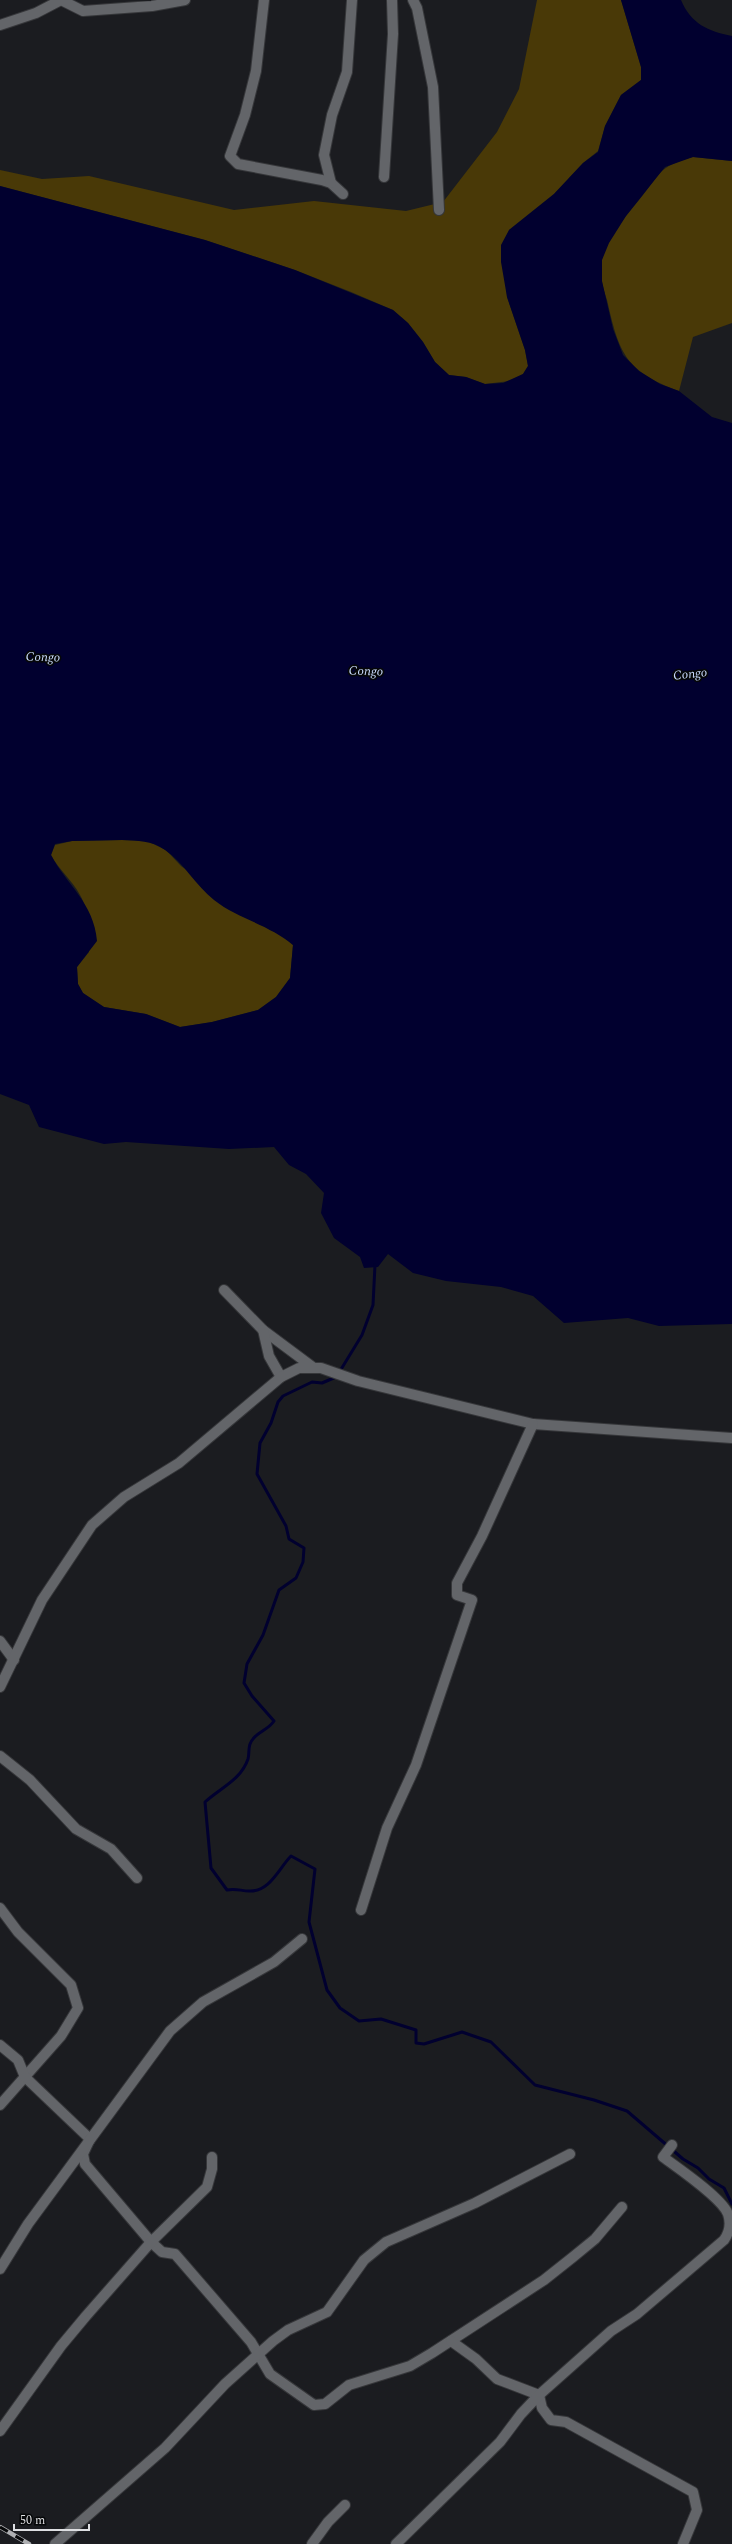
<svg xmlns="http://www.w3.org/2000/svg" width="732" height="2544" font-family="Spectral,serif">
<rect width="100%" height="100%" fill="#1b1c20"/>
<!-- green -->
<g fill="#493907">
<polygon points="537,0 621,0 641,67 641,80 621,95 605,126 598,151 583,163 554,194 509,230 506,282 507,297 525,350 528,366 523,374 510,381 485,384 466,377 449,375 435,362 423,342 408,323 393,310 351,292 295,270 205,240 0,186 0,170 42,179 89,176 234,210 314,201 406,211 443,202 497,132 519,89"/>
<path d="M693,157L732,161V323L693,337L679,391C625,371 619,353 607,300C603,288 598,272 602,259C608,237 625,217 639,200C661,173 657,167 693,157Z"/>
<path d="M122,840L147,841L166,850L181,866L270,930L282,935L293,945L290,978L276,997L258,1010L212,1022L180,1027L146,1014L104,1007L83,993L78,984L77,967L89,952C88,933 90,912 80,895C72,880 59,870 51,855L55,845L72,841Z"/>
</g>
<!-- water -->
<path fill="#01002f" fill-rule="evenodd" d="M621,0H681C691,24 708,31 732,36V161L693,157L665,167L626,216L609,243L602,260V281L613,329L623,355L639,371L660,384L679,391L712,417L732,423V1324L659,1326L628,1318L564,1323L533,1296L501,1287L446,1281L413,1273L388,1254L378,1267L364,1268L360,1257L334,1238L321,1213L324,1193L306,1174L289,1165L274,1147L229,1149L126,1142L104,1144L39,1127L29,1105L0,1094V186L205,240L295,270L393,310L408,323L423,342L435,362L449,375L466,377L485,384L503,383L523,374L528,366L525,350L507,297L501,262V245L509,230L554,194L583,163L598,152L605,126L621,95L641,80V67ZM122,840C138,841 151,840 165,850C184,863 196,886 214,900C238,919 270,925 293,945L290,978L276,997L258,1010L212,1022L180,1027L146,1014L104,1007L83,993L78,984L77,967L97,941C94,903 66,884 51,855L55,844L72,841Z"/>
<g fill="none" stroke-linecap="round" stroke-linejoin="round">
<!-- stream -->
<g stroke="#01002f" stroke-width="3">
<polyline points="340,1371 362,1335 373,1305 375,1265"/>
<path d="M336,1377L322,1383L312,1382L283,1396L278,1402L271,1423L260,1443L257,1474L286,1526L289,1539L304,1548L303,1562L296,1578L279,1590L263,1635L247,1664L244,1683L252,1696L274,1721C268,1730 259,1731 253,1739C247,1745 250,1752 248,1759C241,1780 220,1788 205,1802L211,1868L227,1890C236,1888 241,1891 249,1891C270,1892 279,1868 291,1856L315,1869L309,1922L327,1990L340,2008L359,2021L381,2019L416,2030V2043L424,2044L462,2032L491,2042L535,2085L594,2100L627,2111L683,2159L698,2168L709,2179L724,2188L732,2204"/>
</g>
<defs>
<g id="minor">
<polyline points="264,0 256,71 245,115 230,156 238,164 322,180 331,183 343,194"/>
<polyline points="413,0 417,8 433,87 439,210"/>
<polyline points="0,25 36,13 61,0 83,11 152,6 185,0"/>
<polyline points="384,177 393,34 392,0"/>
<polyline points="331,183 324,155 332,115 347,72 352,0"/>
<polyline points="224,1290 263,1330 314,1368"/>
<polyline points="263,1330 269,1356 281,1377"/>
<polyline points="0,1641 14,1660"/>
<polyline points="0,1687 42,1600 92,1525 124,1497 179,1463 281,1377 299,1368 321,1368 358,1381 533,1424 732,1438"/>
<polyline points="0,1756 30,1780 76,1829 111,1849 137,1878"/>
<polyline points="0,1908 18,1932 71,1985 78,2008 61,2036 0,2105"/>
<polyline points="361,1910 387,1828 416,1765 472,1600 457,1595 457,1583 482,1536 533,1424"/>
<polyline points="0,2045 18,2060 25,2077 90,2139"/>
<polyline points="90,2139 83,2154 85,2164 151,2242 162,2252 175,2254 251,2342 270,2374 314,2405 325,2404 349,2385 410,2366 432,2353 544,2280 573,2257 595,2239 622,2207"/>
<polyline points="0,2269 28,2224 170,2031 203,2002 274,1962 302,1939"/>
<polyline points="451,2341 476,2359 497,2379 539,2395 542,2408 551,2420 566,2422 693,2492 697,2510 683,2544"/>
<polyline points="0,2431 61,2346 86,2316 151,2242 207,2187 212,2169 212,2157"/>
<polyline points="55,2544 165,2448 225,2384 273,2341 288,2330 327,2312 364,2260 386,2242 475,2203 570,2154"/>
<polyline points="312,2544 328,2522 345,2505"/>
<path d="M396,2544L500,2442L521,2414L539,2395L611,2331L637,2314L724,2240C729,2233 731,2223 728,2214C722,2198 678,2168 663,2157L672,2145"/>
</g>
</defs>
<!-- minor casing -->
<use href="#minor" stroke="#36373a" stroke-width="12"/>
<!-- minor -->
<use href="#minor" stroke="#636569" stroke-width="10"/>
<defs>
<polyline id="rail" points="0,2527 29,2544"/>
</defs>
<!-- rail casing -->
<use href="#rail" stroke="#aeafb2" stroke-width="4.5"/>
<!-- rail -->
<use href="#rail" stroke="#060708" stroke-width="3" stroke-dasharray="9" stroke-linecap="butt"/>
</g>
<g text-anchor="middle" stroke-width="3.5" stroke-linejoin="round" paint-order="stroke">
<!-- water labels -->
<g font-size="13" font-style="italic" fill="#cbdcff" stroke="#060708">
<text transform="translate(43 656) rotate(2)" y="5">Congo</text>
<text transform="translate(366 670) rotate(2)" y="5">Congo</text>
<text transform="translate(690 673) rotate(-6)" y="5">Congo</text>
</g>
</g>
<!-- scale -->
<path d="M14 2524v6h75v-6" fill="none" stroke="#dedfe2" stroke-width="2"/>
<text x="20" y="2524" font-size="12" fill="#dedfe2" stroke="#060708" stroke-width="3" paint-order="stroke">50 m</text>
</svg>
